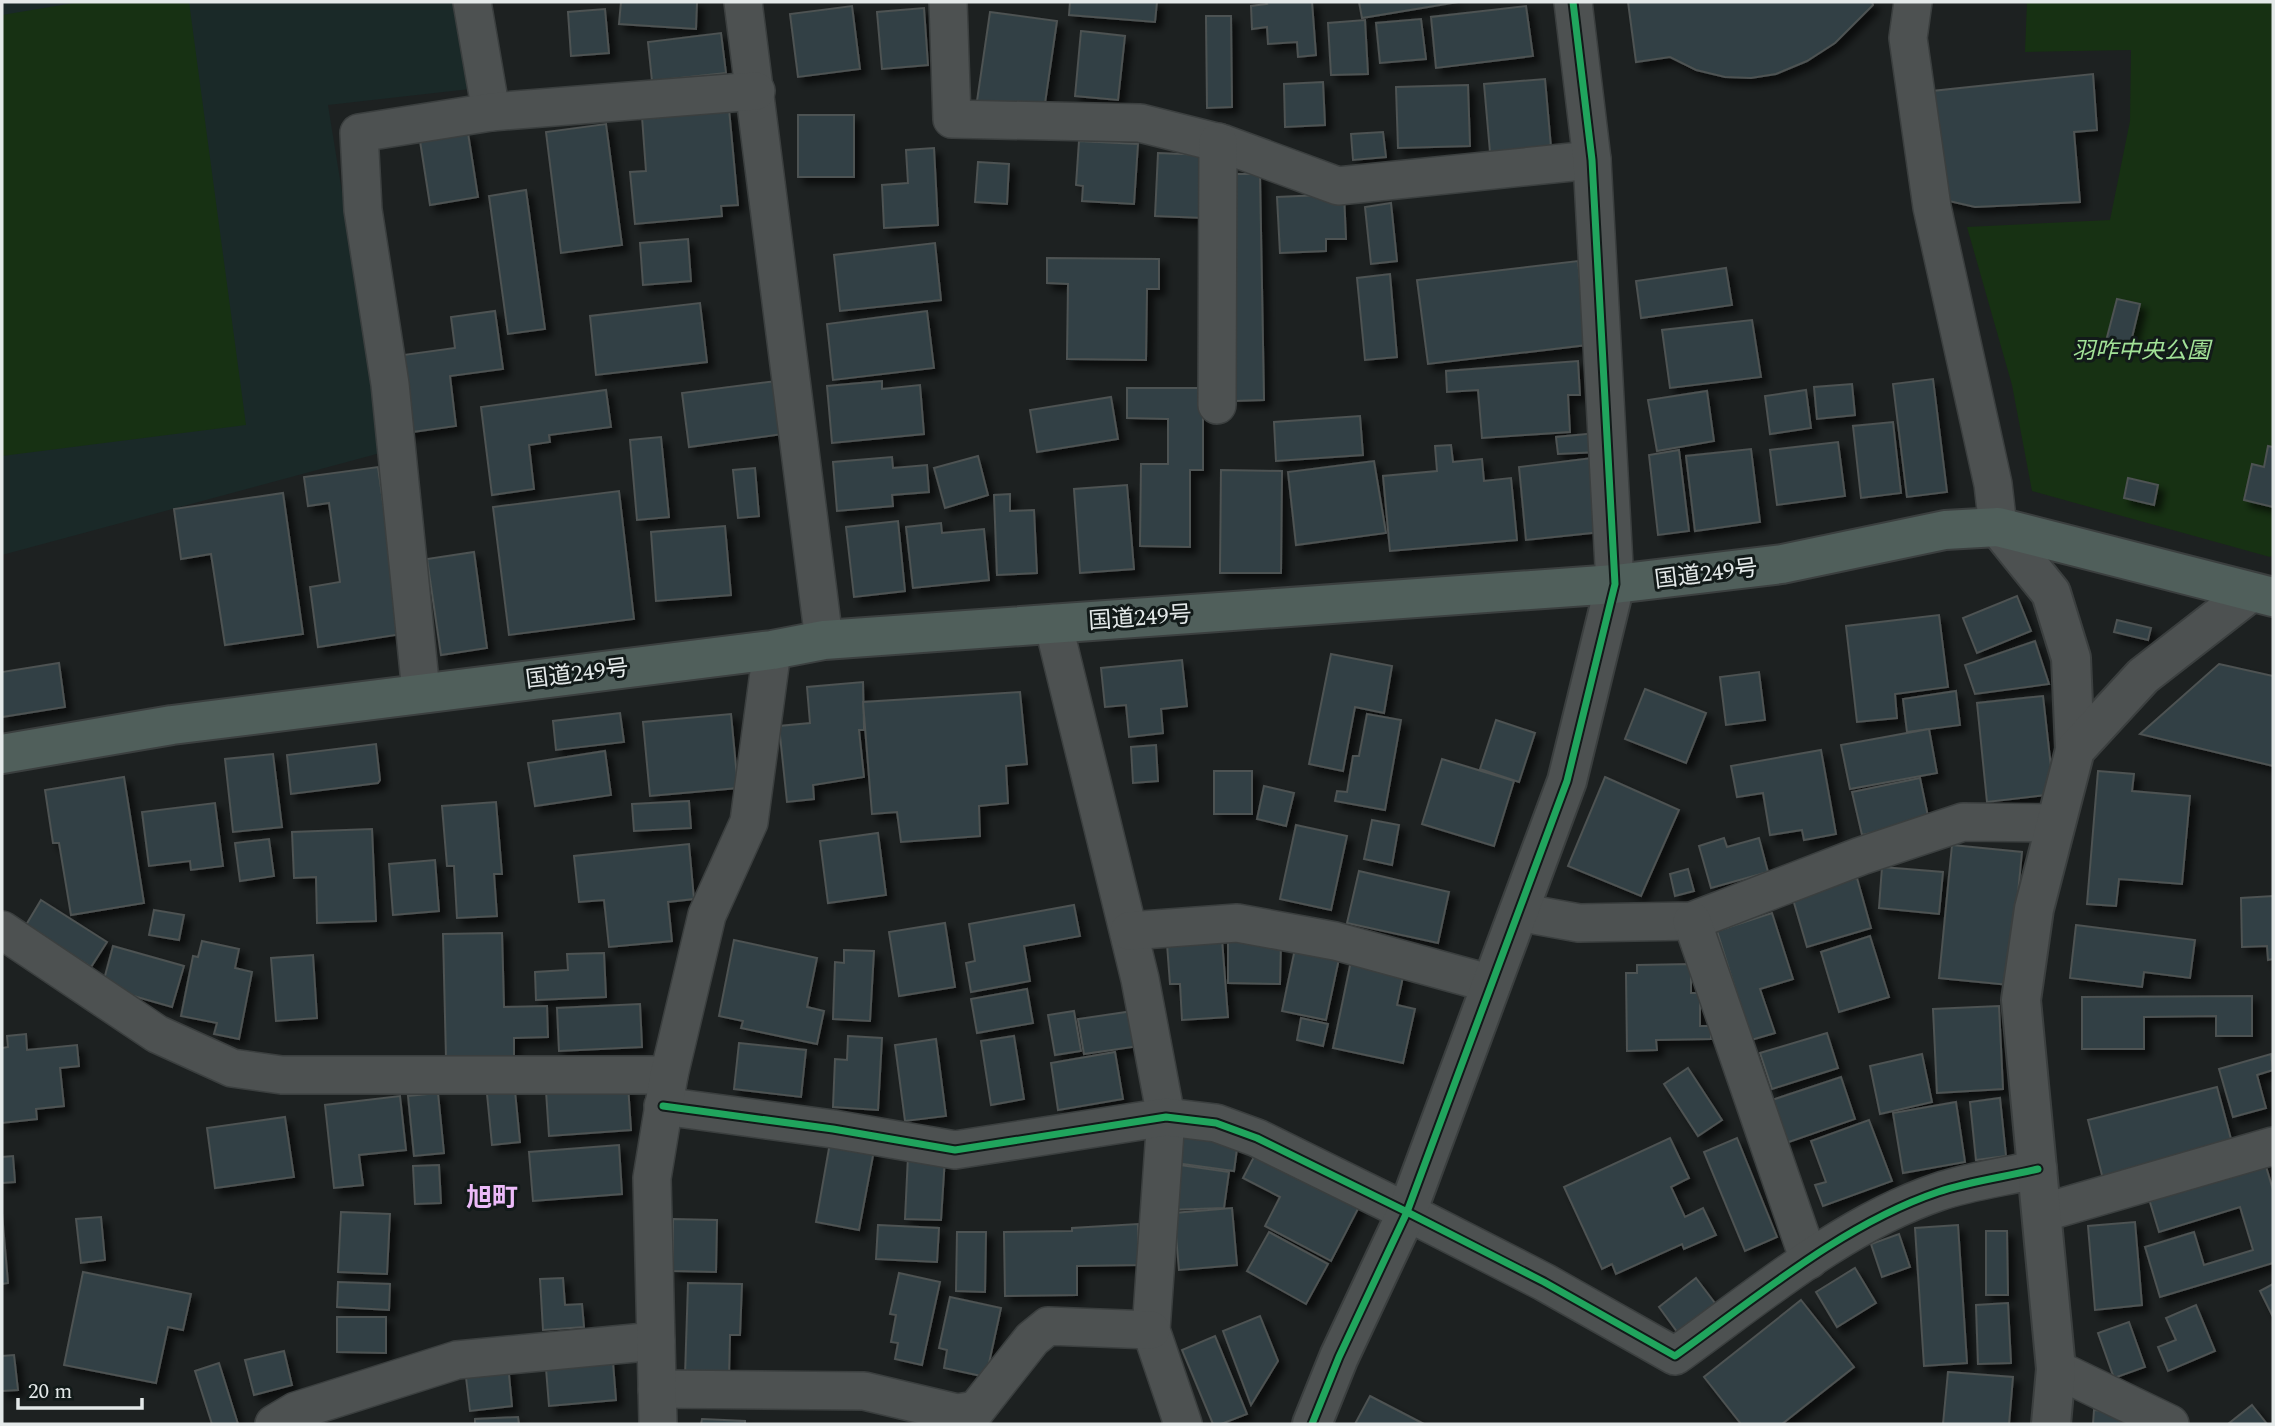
<svg xmlns="http://www.w3.org/2000/svg" width="2275" height="1426" font-family="Spectral,'Noto Sans JP',serif">
<defs>
<filter id="shadow"><feDropShadow dx="6" dy="6" stdDeviation="3.5" flood-color="#0009"/></filter>
</defs>
<rect width="100%" height="100%" fill="#1d2121"/>
<!-- built -->
<polygon fill="#1a2928" points="2,2 454,2 470,89 328,105 384,452 2,555"/>
<!-- green -->
<g fill="#173113">
<polygon points="80,2 189,2 246,425 2,456 2,15"/>
<polygon points="2027,2 2273,2 2273,555 2270,557 2032,491 2012,385 1967,227 2110,220 2130,121 2131,50 2025,52"/>
</g>
<!-- building -->
<g fill="#314144" stroke="#4e5252" stroke-width="2" filter="url(#shadow)">
<polygon points="621,2 697,2 696,29 619,24"/>
<polygon points="1070,2 1157,2 1155,22 1069,15"/>
<polygon points="1266,2 1312,2 1316,55 1298,57 1297,42 1268,44 1267,27 1252,29 1251,6 1267,4"/>
<polygon points="1359,2 1458,2 1362,18"/>
<polygon points="1628,2 1872,2 1873,5 1835,43 1807,61 1776,74 1751,78 1725,77 1696,70 1670,57 1636,62"/>
<polygon points="852,6 860,69 798,77 790,14"/>
<polygon points="1526,6 1533,56 1436,68 1431,17"/>
<polygon points="924,8 928,65 882,69 877,12"/>
<polygon points="605,9 609,53 571,56 568,12"/>
<polygon points="990,12 1057,21 1044,110 977,101"/>
<polygon points="1206,16 1231,16 1232,107 1207,108"/>
<polygon points="1421,19 1426,59 1380,63 1376,23"/>
<polygon points="1365,20 1368,74 1331,75 1328,23"/>
<polygon points="1081,31 1125,36 1118,100 1075,96"/>
<polygon points="721,33 726,73 652,81 648,42"/>
<polygon points="2093,74 2097,130 2074,132 2080,202 1975,207 1940,199 1923,92"/>
<polygon points="1545,79 1551,147 1490,152 1484,84"/>
<polygon points="1323,82 1325,125 1285,127 1284,84"/>
<polygon points="1468,85 1470,146 1398,148 1396,87"/>
<polygon points="729,109 738,205 721,206 722,216 635,224 630,172 646,171 642,117"/>
<rect x="798" y="115" width="56" height="62"/>
<polygon points="606,124 622,245 561,253 546,132"/>
<polygon points="1383,132 1386,157 1353,160 1351,134"/>
<polygon points="468,133 478,197 430,205 420,141"/>
<polygon points="1079,141 1138,144 1134,204 1082,201 1083,186 1076,185"/>
<polygon points="934,148 938,225 884,228 882,185 908,183 906,150"/>
<polygon points="1158,153 1206,155 1204,218 1155,216"/>
<polygon points="978,162 1009,164 1007,204 975,202"/>
<polygon points="1229,174 1260,174 1264,400 1234,401"/>
<polygon points="526,190 545,329 508,334 489,196"/>
<polygon points="1344,194 1346,239 1326,239 1326,251 1280,253 1277,197"/>
<polygon points="1391,203 1397,261 1371,264 1365,207"/>
<polygon points="688,239 691,281 643,285 640,243"/>
<polygon points="935,243 941,300 840,311 834,255"/>
<polygon points="1047,258 1159,259 1159,289 1147,289 1146,360 1067,359 1068,284 1047,283"/>
<polygon points="1578,261 1587,345 1428,364 1417,280"/>
<polygon points="1726,268 1732,305 1641,318 1636,281"/>
<polygon points="1390,274 1397,357 1365,360 1357,278"/>
<polygon points="2117,299 2140,304 2129,350 2105,345"/>
<polygon points="700,303 707,362 596,375 590,316"/>
<polygon points="495,311 503,369 450,376 456,426 405,433 396,356 455,348 451,317"/>
<polygon points="927,311 934,368 833,380 827,324"/>
<polygon points="1752,320 1761,377 1670,388 1662,330"/>
<polygon points="1578,361 1580,395 1568,395 1570,432 1482,438 1478,390 1447,392 1446,371"/>
<polygon points="1933,379 1947,492 1907,497 1893,384"/>
<polygon points="776,381 783,434 689,447 682,393"/>
<polygon points="882,381 882,389 920,385 924,434 832,443 827,386"/>
<polygon points="1852,384 1855,415 1817,419 1814,387"/>
<polygon points="1127,388 1203,388 1203,470 1190,470 1190,547 1140,546 1141,464 1168,464 1168,419 1127,418"/>
<polygon points="606,390 611,427 549,435 550,442 529,445 534,489 492,495 481,407"/>
<polygon points="1806,390 1811,428 1770,434 1765,396"/>
<polygon points="1707,391 1714,441 1657,451 1648,400"/>
<polygon points="1111,397 1118,439 1037,452 1030,410"/>
<polygon points="1360,416 1363,455 1276,461 1274,422"/>
<polygon points="1893,422 1901,493 1861,498 1853,426"/>
<polygon points="1597,433 1599,452 1558,454 1556,437"/>
<polygon points="661,437 669,517 637,520 630,440"/>
<polygon points="1838,442 1845,496 1777,505 1770,450"/>
<polygon points="1451,445 1453,462 1482,459 1484,481 1511,478 1517,540 1390,551 1383,476 1437,471 1435,446"/>
<polygon points="2268,446 2273,447 2273,507 2244,500 2252,464 2264,467"/>
<polygon points="1751,449 1760,522 1695,531 1686,456"/>
<polygon points="1679,450 1689,531 1658,535 1649,455"/>
<polygon points="978,456 988,495 945,508 934,468"/>
<polygon points="892,457 893,468 927,465 929,492 892,495 893,506 837,511 833,462"/>
<polygon points="1592,458 1601,532 1526,540 1519,467"/>
<polygon points="1374,461 1386,533 1296,545 1288,472"/>
<polygon points="378,467 402,634 318,647 310,587 340,582 329,503 308,506 304,477"/>
<polygon points="755,468 759,516 738,518 733,470"/>
<polygon points="1221,470 1282,471 1281,573 1220,573"/>
<polygon points="2128,478 2158,485 2154,505 2124,498"/>
<polygon points="1127,485 1134,569 1080,573 1074,489"/>
<polygon points="619,491 634,619 509,635 493,507"/>
<polygon points="283,493 303,634 225,645 211,554 181,559 174,509"/>
<polygon points="1010,494 1010,511 1034,510 1037,573 997,575 994,495"/>
<polygon points="898,521 905,591 854,597 846,527"/>
<polygon points="941,523 942,533 984,529 989,580 913,588 906,527"/>
<polygon points="725,526 731,595 656,601 651,532"/>
<polygon points="474,552 487,648 441,655 427,559"/>
<polygon points="2017,596 2031,631 1977,653 1963,618"/>
<polygon points="1939,615 1948,687 1895,694 1897,718 1857,722 1846,626"/>
<polygon points="2117,620 2151,628 2148,640 2114,632"/>
<polygon points="2035,641 2049,684 1975,694 1965,665"/>
<polygon points="1331,654 1392,666 1384,713 1355,707 1343,771 1309,764"/>
<polygon points="1182,660 1187,706 1161,709 1163,733 1129,737 1126,705 1105,707 1101,668"/>
<polygon points="59,663 65,707 2,717 2,672"/>
<polygon points="2219,664 2273,676 2273,766 2140,734"/>
<polygon points="1759,672 1765,720 1726,725 1720,677"/>
<polygon points="863,682 864,730 859,730 864,777 813,785 814,799 787,802 779,726 810,723 807,687"/>
<polygon points="1645,689 1706,713 1686,763 1625,739"/>
<polygon points="1956,691 1960,725 1907,732 1903,699"/>
<polygon points="1020,692 1027,764 1006,766 1008,803 979,806 980,836 901,842 897,812 872,814 863,702"/>
<polygon points="2043,696 2054,794 1987,802 1977,703"/>
<polygon points="620,713 624,742 556,750 553,721"/>
<polygon points="731,714 738,788 650,796 643,722"/>
<polygon points="1367,714 1401,720 1385,810 1335,801 1337,791 1347,792 1353,756 1359,756"/>
<polygon points="1496,720 1535,733 1519,782 1480,769"/>
<polygon points="1929,729 1937,773 1850,789 1841,745"/>
<polygon points="376,744 380,780 378,783 291,794 287,755"/>
<polygon points="1156,745 1158,781 1133,783 1131,747"/>
<polygon points="1821,750 1836,834 1804,840 1802,830 1770,835 1763,793 1737,797 1731,766"/>
<polygon points="605,751 611,795 535,806 528,763"/>
<polygon points="273,754 282,827 233,832 225,759"/>
<polygon points="1442,759 1514,781 1494,846 1422,824"/>
<rect x="1214" y="771" width="38" height="43"/>
<polygon points="2098,771 2134,774 2132,791 2190,796 2182,884 2119,879 2116,906 2087,904"/>
<polygon points="124,777 144,903 71,915 59,843 53,843 45,790"/>
<polygon points="1605,777 1679,810 1641,896 1568,866"/>
<polygon points="1920,778 1929,821 1862,835 1852,792"/>
<polygon points="1264,786 1294,793 1286,826 1257,819"/>
<polygon points="689,801 691,828 634,831 632,804"/>
<polygon points="496,802 502,874 494,874 497,916 457,918 454,866 447,866 442,806"/>
<polygon points="215,803 223,866 191,870 190,861 149,866 142,812"/>
<polygon points="1372,820 1399,825 1392,865 1364,859"/>
<polygon points="1296,825 1347,836 1331,910 1280,899"/>
<polygon points="372,829 376,921 317,923 316,877 294,878 292,832"/>
<polygon points="878,833 886,895 828,903 820,841"/>
<polygon points="1724,838 1727,847 1759,838 1768,872 1711,888 1699,846"/>
<polygon points="269,839 274,876 240,881 235,843"/>
<polygon points="689,844 694,899 668,902 672,941 609,947 604,900 579,902 574,856"/>
<polygon points="1952,845 2022,852 2009,985 1939,978"/>
<polygon points="435,860 439,911 393,915 389,864"/>
<polygon points="1882,867 1943,872 1939,914 1879,908"/>
<polygon points="1688,869 1694,891 1675,896 1670,874"/>
<polygon points="1359,871 1449,892 1438,943 1347,923"/>
<polygon points="1857,878 1871,928 1807,947 1792,896"/>
<polygon points="2273,896 2273,959 2268,960 2267,946 2242,947 2241,898"/>
<polygon points="41,900 107,942 91,967 26,925"/>
<polygon points="1074,905 1080,936 1024,946 1030,981 971,992 966,963 975,961 969,924"/>
<polygon points="154,910 184,915 179,940 149,935"/>
<polygon points="1772,913 1793,979 1760,989 1775,1033 1751,1040 1717,931"/>
<polygon points="945,923 955,987 899,996 889,932"/>
<polygon points="2076,925 2195,940 2190,978 2144,972 2142,987 2070,978"/>
<polygon points="502,933 504,1007 547,1006 548,1037 514,1038 514,1057 446,1058 443,934"/>
<polygon points="1870,936 1889,997 1839,1012 1821,952"/>
<polygon points="1222,939 1228,1017 1182,1020 1180,984 1170,984 1167,944"/>
<polygon points="734,940 817,958 807,1007 824,1011 817,1044 741,1028 743,1021 719,1016"/>
<polygon points="202,941 239,949 235,968 252,972 239,1039 214,1034 217,1023 181,1016 193,956 198,957"/>
<polygon points="1228,941 1281,942 1280,984 1228,983"/>
<polygon points="1296,944 1340,954 1326,1020 1282,1011"/>
<polygon points="113,946 184,966 172,1007 102,987"/>
<polygon points="844,950 874,951 870,1021 833,1019 835,962 844,963"/>
<polygon points="604,953 606,997 536,1000 535,972 568,970 567,954"/>
<polygon points="313,955 317,1018 276,1021 271,958"/>
<polygon points="1352,956 1405,967 1397,1005 1415,1009 1403,1063 1333,1048"/>
<polygon points="1691,964 1691,993 1700,993 1700,1026 1711,1026 1711,1039 1656,1040 1657,1050 1627,1051 1626,973 1637,973 1637,965"/>
<polygon points="1027,989 1033,1023 977,1033 971,999"/>
<polygon points="2252,996 2252,1036 2216,1036 2216,1016 2144,1017 2144,1049 2082,1049 2082,997"/>
<polygon points="640,1004 642,1047 559,1051 557,1008"/>
<polygon points="1999,1006 2003,1089 1937,1093 1933,1009"/>
<polygon points="1140,1010 1146,1045 1084,1054 1078,1019"/>
<polygon points="1074,1011 1081,1051 1055,1055 1048,1015"/>
<polygon points="1301,1018 1328,1024 1323,1046 1297,1040"/>
<polygon points="1827,1033 1838,1068 1772,1089 1760,1053"/>
<polygon points="26,1034 27,1050 77,1045 79,1066 60,1068 64,1106 36,1109 37,1119 2,1123 2,1048 8,1047 7,1036"/>
<polygon points="848,1036 882,1038 878,1110 833,1107 835,1059 847,1060"/>
<polygon points="1014,1036 1024,1099 991,1105 981,1041"/>
<polygon points="936,1039 946,1116 905,1121 895,1045"/>
<polygon points="739,1043 806,1050 801,1097 734,1089"/>
<polygon points="1115,1052 1123,1099 1058,1110 1051,1063"/>
<polygon points="1922,1054 1932,1102 1880,1114 1870,1066"/>
<polygon points="2271,1054 2273,1070 2257,1075 2266,1108 2233,1117 2219,1069"/>
<polygon points="1688,1068 1722,1120 1698,1136 1664,1084"/>
<polygon points="1841,1077 1855,1119 1786,1143 1772,1100"/>
<polygon points="628,1085 631,1130 549,1136 546,1091"/>
<polygon points="2217,1087 2234,1150 2104,1183 2088,1120"/>
<polygon points="515,1091 520,1142 492,1145 487,1094"/>
<polygon points="438,1093 444,1153 414,1156 408,1096"/>
<polygon points="400,1096 406,1150 359,1155 363,1185 334,1188 325,1105"/>
<polygon points="2000,1098 2006,1156 1976,1160 1970,1102"/>
<polygon points="1956,1102 1965,1162 1903,1173 1893,1113"/>
<polygon points="285,1117 294,1177 215,1188 207,1128"/>
<polygon points="1869,1120 1892,1181 1823,1206 1815,1185 1826,1182 1811,1141"/>
<polygon points="1173,1125 1239,1134 1234,1171 1168,1162"/>
<polygon points="831,1137 875,1145 859,1230 816,1222"/>
<polygon points="1670,1138 1689,1178 1671,1187 1685,1217 1703,1208 1716,1235 1684,1249 1682,1244 1616,1274 1612,1264 1602,1269 1564,1187"/>
<polygon points="1737,1138 1777,1237 1745,1251 1704,1152"/>
<polygon points="619,1145 622,1194 533,1201 529,1152"/>
<polygon points="1259,1147 1362,1201 1331,1261 1265,1226 1280,1197 1243,1178"/>
<polygon points="13,1156 15,1182 2,1183 2,1157"/>
<polygon points="908,1156 945,1157 941,1220 905,1219"/>
<polygon points="2265,1163 2273,1190 2273,1263 2160,1297 2145,1247 2194,1232 2204,1265 2253,1250 2240,1207 2159,1232 2149,1199"/>
<polygon points="1173,1164 1229,1172 1224,1208 1167,1210"/>
<polygon points="439,1165 441,1203 415,1204 413,1166"/>
<polygon points="1232,1208 1237,1265 1179,1270 1174,1213"/>
<polygon points="341,1212 390,1214 387,1274 338,1272"/>
<polygon points="2,1213 8,1283 2,1284"/>
<polygon points="101,1217 105,1260 81,1263 76,1219"/>
<polygon points="673,1219 717,1220 716,1272 673,1271"/>
<polygon points="2135,1222 2142,1305 2095,1310 2088,1226"/>
<polygon points="1138,1224 1139,1265 1077,1266 1077,1295 1005,1296 1004,1232 1072,1231 1072,1228"/>
<polygon points="878,1225 939,1228 937,1262 876,1259"/>
<polygon points="1958,1225 1967,1363 1924,1366 1915,1228"/>
<polygon points="1986,1231 2007,1231 2008,1295 1986,1295"/>
<polygon points="957,1232 986,1232 985,1292 956,1291"/>
<polygon points="1269,1232 1328,1264 1306,1304 1247,1271"/>
<polygon points="1899,1234 1910,1267 1882,1277 1871,1244"/>
<polygon points="1855,1268 1876,1303 1837,1327 1816,1292"/>
<polygon points="83,1272 191,1294 183,1330 168,1327 156,1383 64,1365"/>
<polygon points="899,1273 940,1282 922,1365 895,1359 898,1343 891,1342 896,1315 890,1314"/>
<polygon points="563,1278 565,1305 582,1304 584,1327 543,1330 540,1279"/>
<polygon points="1696,1278 1721,1311 1683,1340 1659,1307"/>
<polygon points="338,1282 390,1284 389,1310 337,1307"/>
<polygon points="688,1283 742,1284 740,1335 730,1335 729,1377 685,1376"/>
<polygon points="2273,1284 2273,1314 2272,1315 2260,1291"/>
<polygon points="950,1297 1001,1308 986,1377 944,1368 947,1350 939,1348"/>
<polygon points="1801,1300 1854,1367 1782,1424 1741,1424 1704,1377"/>
<polygon points="2008,1303 2011,1363 1978,1364 1976,1305"/>
<polygon points="2196,1305 2215,1351 2168,1371 2158,1347 2176,1340 2166,1318"/>
<polygon points="1260,1316 1278,1361 1251,1405 1223,1331"/>
<polygon points="337,1317 386,1317 386,1353 337,1352"/>
<polygon points="2129,1322 2145,1367 2114,1378 2098,1333"/>
<polygon points="1215,1336 1247,1414 1221,1424 1213,1424 1182,1350"/>
<polygon points="612,1350 616,1400 549,1406 545,1356"/>
<polygon points="284,1351 292,1385 254,1395 245,1360"/>
<polygon points="14,1355 18,1390 2,1391 2,1356"/>
<polygon points="219,1363 238,1424 212,1424 195,1371"/>
<polygon points="508,1364 512,1406 470,1411 465,1369"/>
<polygon points="1948,1372 2013,1377 2009,1424 1943,1424"/>
<polygon points="1370,1396 1424,1424 1355,1424"/>
<polygon points="2252,1405 2267,1424 2228,1424"/>
<polygon points="2094,1410 2132,1414 2132,1424 2093,1424"/>
<polygon points="518,1417 519,1424 475,1424 475,1419"/>
<polygon points="702,1419 745,1421 745,1424 701,1424"/>
</g>
<g fill="none" stroke-linecap="round" stroke-linejoin="round">
<defs>
<g id="street">
<polyline points="472,2 491,112"/>
<polyline points="743,2 824,640"/>
<polyline points="948,2 952,119 1140,123 1224,144 1338,186 1592,160"/>
<polyline points="1573,2 1592,160 1615,584"/>
<polyline points="1913,2 1908,38 1932,207 1993,484 1998,527"/>
<polyline points="1217,405 1218,142"/>
<polyline points="1053,623 1140,979 1166,1117 1151,1330 1183,1424"/>
<polyline points="421,692 390,384 363,210 359,133 491,112 756,91"/>
<polyline points="1518,912 1579,923 1692,921 1861,856 1963,822 2056,823"/>
<polyline points="1692,921 1809,1260"/>
<polyline points="2,930 157,1034 232,1068 282,1075 669,1075"/>
<polyline points="1129,931 1237,923 1335,941 1492,984"/>
<path d="M663,1106L833,1129L955,1150L1166,1117L1216,1123L1257,1138L1407,1212L1544,1282L1675,1356C1756,1298 1843,1224 1938,1192C1970,1181 2005,1177 2038,1169"/>
<polyline points="2042,1213 2273,1146"/>
<polyline points="2056,1369 2170,1424"/>
<polyline points="657,1389 864,1391 957,1413 976,1410 1032,1339 1048,1326 1151,1330"/>
<polyline points="274,1424 296,1411 457,1360 656,1341"/>
<polyline points="658,1424 652,1178 669,1075 707,915 749,822 772,650"/>
</g>
<g id="secondary">
<polyline points="1998,527 2051,593 2071,658 2075,750"/>
<polyline points="1312,1424 1339,1357 1407,1212 1567,781 1615,584"/>
<polyline points="2051,1424 2056,1369 2021,1000 2034,909 2075,750 2143,676 2251,592"/>
</g>
<polyline id="highway" points="2,754 172,725 772,650 824,640 1615,584 1782,564 1945,530 1998,527 2273,597"/>
</defs>
<!-- street casing -->
<use href="#street" stroke="#3b3f3f" stroke-width="40"/>
<!-- secondary casing -->
<use href="#secondary" stroke="#3b3f3f" stroke-width="42"/>
<!-- highway casing -->
<use href="#highway" stroke="#3b3f3f" stroke-width="42"/>
<!-- street -->
<use href="#street" stroke="#4d5151" stroke-width="37"/>
<!-- secondary -->
<use href="#secondary" stroke="#4d5151" stroke-width="38"/>
<!-- highway -->
<use href="#highway" stroke="#505f5b" stroke-width="38"/>
<defs>
<g id="cycleway">
<path d="M663,1106L833,1129L955,1150L1166,1117L1216,1123L1257,1138L1407,1212L1544,1282L1675,1356C1756,1298 1843,1224 1938,1192C1970,1181 2005,1177 2038,1169"/>
<polyline points="1312,1424 1339,1357 1407,1212 1567,781 1615,584 1592,160 1573,2"/>
</g>
</defs>
<!-- cycleway casing -->
<use href="#cycleway" stroke="#121a19" stroke-width="11"/>
<!-- cycleway -->
<use href="#cycleway" stroke="#20a55d" stroke-width="7"/>
</g>
<g text-anchor="middle" stroke-width="6" stroke-linejoin="round" paint-order="stroke">
<!-- park labels -->
<g font-size="23" font-style="italic" fill="#a2e297" stroke="#121a19">
<text x="2141" y="358">羽咋中央公園</text>
</g>
<!-- street labels -->
<g font-size="23" fill="#e4e9e9" stroke="#121a19">
<text transform="translate(1706 573) rotate(-7)" y="8">国道249号</text>
<text transform="translate(1140 617) rotate(-4)" y="8">国道249号</text>
<text transform="translate(577 673) rotate(-7)" y="8">国道249号</text>
</g>
<!-- quarter labels -->
<g font-size="26" font-weight="bold" fill="#ecbbf9" stroke="#121a19">
<text x="492" y="1206">旭町</text>
</g>
</g>
<!-- border -->
<rect width="2275" height="1426" fill="none" stroke="#e4e9e9" stroke-width="7"/>
<!-- scale -->
<path d="M18 1398v10h124v-10" fill="none" stroke="#e4e9e9" stroke-width="3.5"/>
<text x="28" y="1398" font-size="21" fill="#e4e9e9" stroke="#121a19" stroke-width="5" paint-order="stroke">20 m</text>
</svg>
